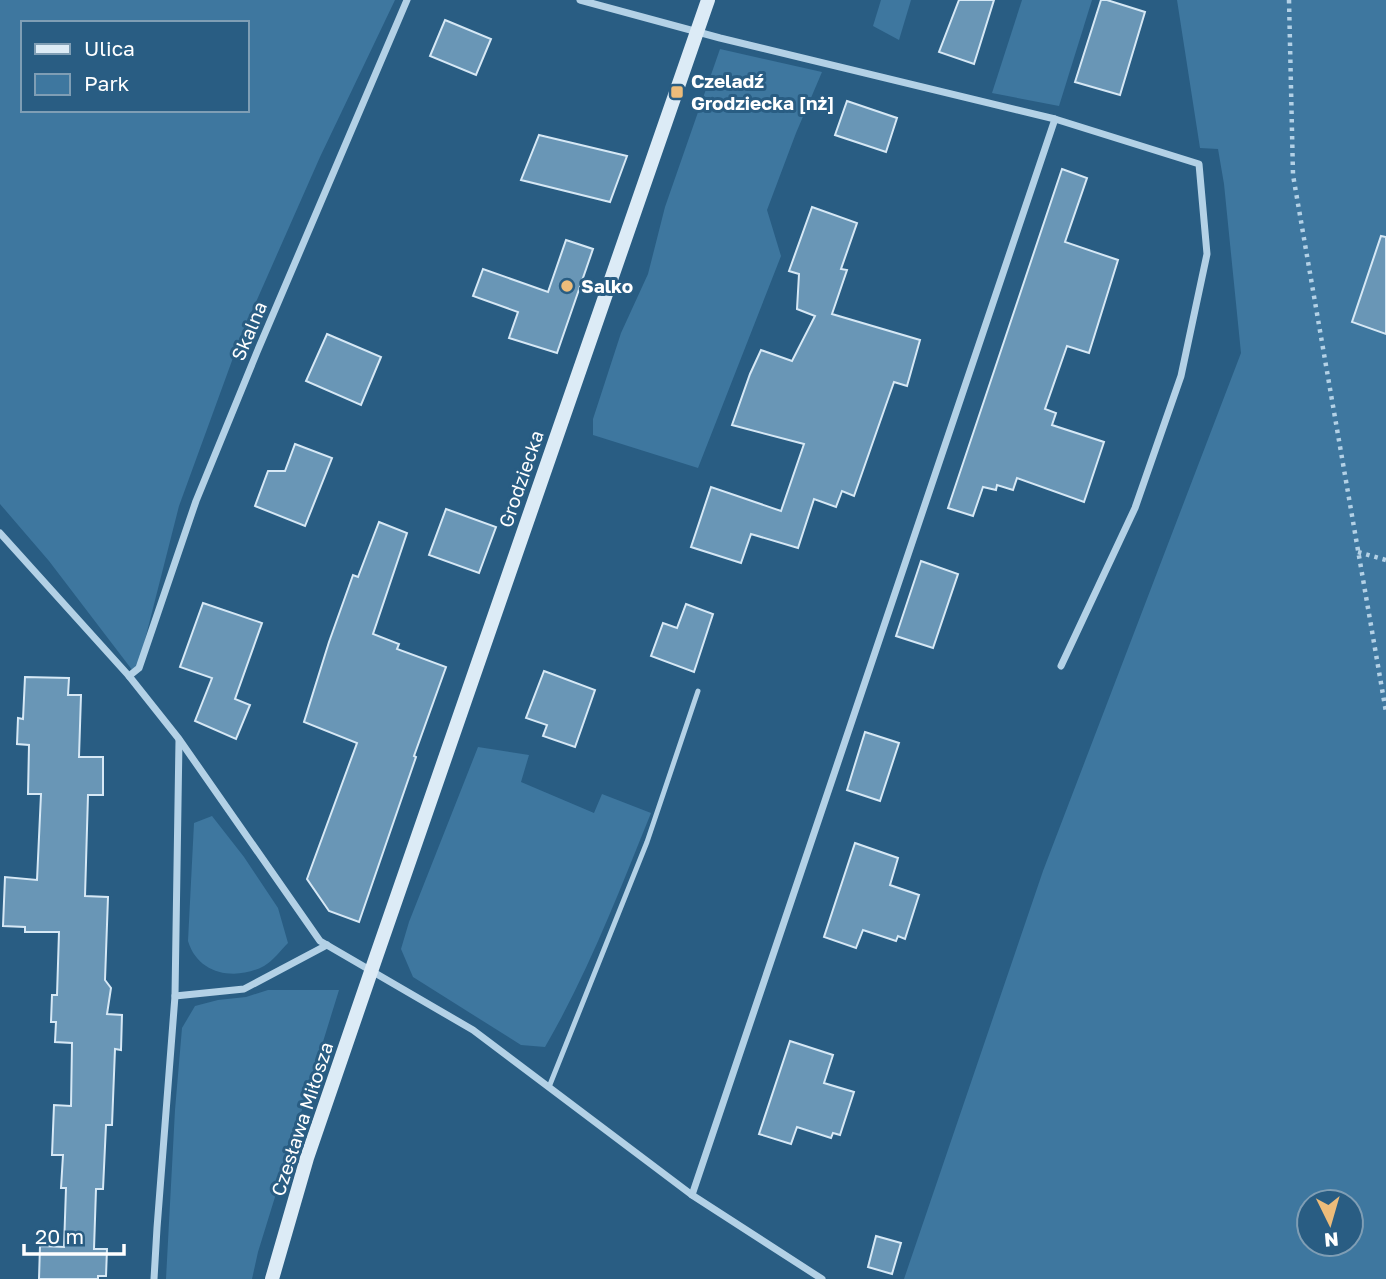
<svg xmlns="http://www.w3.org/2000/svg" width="1386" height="1279" font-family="'Golos Text',sans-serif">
<rect width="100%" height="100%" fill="#295d83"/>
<!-- green -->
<g fill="#3e779f" fill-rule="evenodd">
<path d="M0,0H395L320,157L241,336L179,506L136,675L49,561L0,504ZM23,23H247V110H23Z"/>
<polygon points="881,0 911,0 899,40 873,26"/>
<polygon points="1022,0 1092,0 1059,106 992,93"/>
<path d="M1177,0H1386V1279H904L1043,871L1241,353L1224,184L1218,149L1200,148ZM1309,1202H1351V1244H1309Z"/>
<polygon points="720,49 822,72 796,133 767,210 781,256 698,468 593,435 593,419 621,333 648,274 665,207"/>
<path d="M478,747L529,755L521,782L594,813L602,794L651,813C619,892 588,973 545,1047L521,1045L413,977L401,949L409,922Z"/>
<path d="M212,816L244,857L278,908L288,943C281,950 273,961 264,966C236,981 198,975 188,941L194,823Z"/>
<polygon points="268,990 339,990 258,1252 252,1279 166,1279 175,1110 182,1028 195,1006 218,1000 246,997"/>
</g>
<!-- building -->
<g fill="#6996b6" stroke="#d6e8f5" stroke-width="2">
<polygon points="959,0 994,0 974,64 939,52"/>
<polygon points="1101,0 1107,0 1145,12 1120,95 1075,82"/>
<polygon points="445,20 491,39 476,75 430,56"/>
<polygon points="847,101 897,118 886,152 835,135"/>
<polygon points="539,135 627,156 610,202 521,180"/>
<polygon points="1062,169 1087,178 1065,242 1118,260 1089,353 1067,346 1045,409 1056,413 1052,425 1104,442 1084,502 1017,478 1013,490 997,485 996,490 983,487 973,516 948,508"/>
<polygon points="812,207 857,223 841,269 847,270 832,314 920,340 907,386 894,382 854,496 842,491 836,507 814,499 798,548 751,534 741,563 691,547 711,487 781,511 804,444 732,425 750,374 761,350 792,361 815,316 797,309 799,274 789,271"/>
<polygon points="1381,236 1386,237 1386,334 1352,322"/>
<polygon points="566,240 593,249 557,353 509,338 518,312 473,296 483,269 548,292"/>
<polygon points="327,334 381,357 361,405 306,381"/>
<polygon points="295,444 332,458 305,526 255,506 268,471 285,471"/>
<polygon points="446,509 496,527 479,573 429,555"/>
<polygon points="379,522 407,533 373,634 399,644 397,649 446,667 414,756 416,757 359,922 329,911 307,879 357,743 304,722 329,642 353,575 358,577"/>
<polygon points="921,561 958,574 933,648 896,636"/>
<polygon points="203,603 262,623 235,699 250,705 236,739 195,721 212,678 180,667"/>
<polygon points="686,604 713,614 694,672 651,656 663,623 677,628"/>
<polygon points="544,671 595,690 575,747 543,736 547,725 526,718"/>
<polygon points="25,677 69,678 68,695 81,695 79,757 103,757 103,795 88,795 85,896 108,897 105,980 111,988 107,1014 122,1015 121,1050 115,1049 112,1125 106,1125 103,1189 96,1189 94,1249 107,1249 106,1276 98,1276 98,1279 39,1279 40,1246 64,1247 66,1188 61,1188 63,1155 52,1155 54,1105 71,1106 72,1043 55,1042 56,1022 51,1022 52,995 57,995 59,932 25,932 25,927 3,926 5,877 37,880 41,794 28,794 29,745 17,744 18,718 23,719"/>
<polygon points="865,732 899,743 880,801 847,790"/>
<polygon points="855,843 898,858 890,885 919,895 905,939 898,936 896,941 863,930 856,948 824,937"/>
<polygon points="790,1041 833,1055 824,1083 854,1092 840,1135 833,1133 831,1138 797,1127 791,1144 759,1134"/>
<polygon points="876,1236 901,1243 892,1274 868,1267"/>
</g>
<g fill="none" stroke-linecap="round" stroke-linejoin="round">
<!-- path -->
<g stroke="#b3d1e6" stroke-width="4.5" stroke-dasharray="3.5 5" stroke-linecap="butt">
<polyline points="1289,0 1293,175 1386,712"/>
<polyline points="1358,552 1386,560"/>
</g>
<!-- lane -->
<polyline stroke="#b3d1e6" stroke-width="5" points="549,1087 647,842 698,691"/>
<!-- street -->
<g stroke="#b3d1e6" stroke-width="7">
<polyline points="580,0 720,38 1055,119 1199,164 1207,254 1181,376 1135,508 1061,666"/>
<polyline points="0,533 129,676 179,739 320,941 473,1030 692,1195 822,1279"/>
<polyline points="129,676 139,668 196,501 257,352 407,0"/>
<polyline points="175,996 244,989 327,945"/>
<polyline points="692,1195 1055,119"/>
<polyline points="154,1279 157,1228 175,996 179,740"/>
</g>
<!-- secondary -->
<polyline stroke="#dcebf6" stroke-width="14" points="272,1279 307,1158 376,957 708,0"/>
</g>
<!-- markers -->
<g fill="#edbc7a" stroke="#295d83" stroke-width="2.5">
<rect x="670" y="85" width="14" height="14" rx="3.5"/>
<circle cx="567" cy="286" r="7"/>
</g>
<g text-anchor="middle" stroke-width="6" stroke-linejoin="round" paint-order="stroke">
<!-- poi labels -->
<g font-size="19" font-weight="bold" fill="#fff" stroke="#295d83" text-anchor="start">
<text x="691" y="88">Czeladź<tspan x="691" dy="22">Grodziecka [nż]</tspan></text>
<text x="581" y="293">Salko</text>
</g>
<!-- street labels -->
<g font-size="19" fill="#fff" stroke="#295d83">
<text transform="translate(249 331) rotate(-67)" y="7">Skalna</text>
<text transform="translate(521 479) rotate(-71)" y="7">Grodziecka</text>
<text transform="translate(302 1119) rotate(-72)" y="7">Czesława Miłosza</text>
</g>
</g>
<!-- legend -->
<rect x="21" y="21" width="228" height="91" fill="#295d83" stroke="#7f9eb5" stroke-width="2"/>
<rect x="35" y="44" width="35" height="10" fill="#dcebf6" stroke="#7f9eb5" stroke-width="2"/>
<text x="84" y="56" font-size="21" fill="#ffffff">Ulica</text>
<rect x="35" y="74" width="35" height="21" fill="#3e779f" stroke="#7f9eb5" stroke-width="2"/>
<text x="84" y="91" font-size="21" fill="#ffffff">Park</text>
<!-- north arrow -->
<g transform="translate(1330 1223) rotate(175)"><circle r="33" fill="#295d83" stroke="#7f9eb5" stroke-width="2"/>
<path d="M0-5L12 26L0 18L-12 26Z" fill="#edbc7a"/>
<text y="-10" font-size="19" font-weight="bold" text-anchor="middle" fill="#ffffff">N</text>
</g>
<!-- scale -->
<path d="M24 1244v10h100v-10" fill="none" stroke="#ffffff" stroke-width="3.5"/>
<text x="35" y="1244" font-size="21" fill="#ffffff" stroke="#295d83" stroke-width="5" paint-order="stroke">20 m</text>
</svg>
